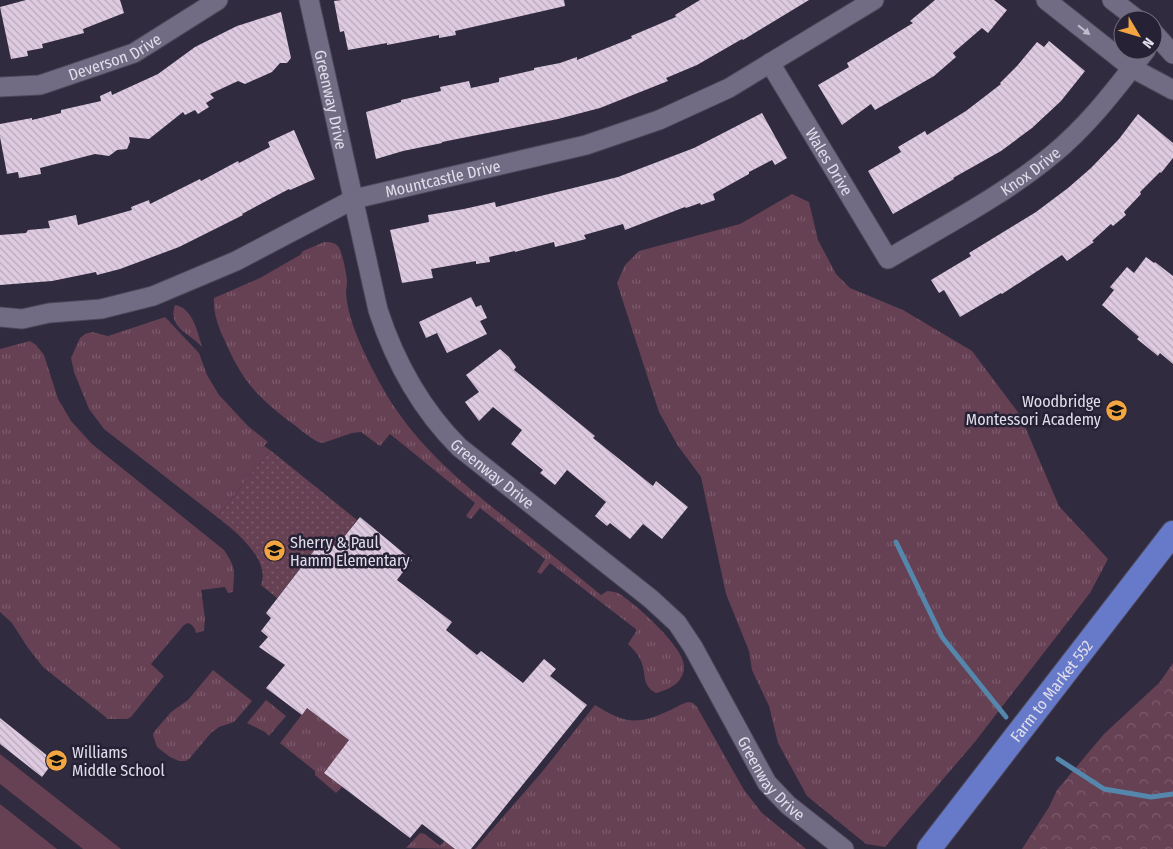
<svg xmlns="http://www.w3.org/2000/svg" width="1173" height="849" font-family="'Fira Sans Condensed',sans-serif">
<defs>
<pattern id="grass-tufts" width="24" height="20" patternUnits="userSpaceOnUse" patternTransform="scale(1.25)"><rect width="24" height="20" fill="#664053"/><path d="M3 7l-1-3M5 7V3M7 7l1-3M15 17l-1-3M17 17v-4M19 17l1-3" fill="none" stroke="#7c5b6c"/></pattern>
<pattern id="forest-crowns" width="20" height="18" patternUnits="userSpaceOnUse" patternTransform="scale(1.25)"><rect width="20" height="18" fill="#664053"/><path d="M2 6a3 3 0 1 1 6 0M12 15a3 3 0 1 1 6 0" fill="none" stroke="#7c5b6c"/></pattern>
<pattern id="park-dots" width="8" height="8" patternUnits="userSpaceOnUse" patternTransform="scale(1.25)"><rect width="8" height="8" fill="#664053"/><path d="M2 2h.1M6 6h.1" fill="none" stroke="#7c5b6c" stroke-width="1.8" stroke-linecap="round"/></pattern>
<pattern id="building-back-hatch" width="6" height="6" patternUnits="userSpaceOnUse" patternTransform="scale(1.25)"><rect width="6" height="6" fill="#dfcbe1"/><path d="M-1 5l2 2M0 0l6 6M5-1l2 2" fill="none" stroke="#b8a9ba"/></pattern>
</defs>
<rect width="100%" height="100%" fill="#302b3f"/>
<!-- grass -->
<g fill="url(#grass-tufts)">
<polygon points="792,194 809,202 818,240 836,274 850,288 903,310 972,351 1020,415 1059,506 1108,559 1090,593 974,743 885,847 866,844 807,796 778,743 769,706 752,670 749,651 726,594 701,477 678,446 659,412 617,283 625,265 639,251 740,224"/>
<path d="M324,242C329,242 334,242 338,246C342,251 347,275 347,282C347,286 346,290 346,293C348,323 367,359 381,385C414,445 463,484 516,526C545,549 573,572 601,595L607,591C611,591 614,592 618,593C634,602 685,648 684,666C684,683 670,689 656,693C641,685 647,675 641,661C638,654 633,649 628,644L637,630L550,563L541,574L537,572L545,559L480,508L472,518L470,519L466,516L475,503L390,434L380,446L361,432L352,433L323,443L318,442C309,437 301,430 293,424C257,397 242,381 224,339C218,326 213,312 214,298L260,278L300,255L303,251Z"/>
<path d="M175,305C193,308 198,333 202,347C190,333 167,328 175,305Z"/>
<polygon points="165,317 199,353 207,375 219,395 248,426 268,442 264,446 270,450 217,517 104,429 89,409 74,372 71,358 80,338 85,334 92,332 108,336"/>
<path d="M30,341L36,345L44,355L58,399L71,421L92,444L224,550C237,570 234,570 233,592L228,593L225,587L201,590L205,618L204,631L196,633C195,628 193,625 188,623L184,625L151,664L164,676L131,717L127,719H108L43,667L28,648L12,623L0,612V349Z"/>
<polygon points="213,670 252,701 234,722 219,727 211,733 189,759 186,761 179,761 170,757 157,747 153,735 154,732 171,712 188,700"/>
<polygon points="266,700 286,716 269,736 265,732 247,723"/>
<path d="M688,702L693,703L697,707L744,790L762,813L806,849H475L542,772L595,705C623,722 635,726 666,712C674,709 680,704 688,702Z"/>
<polygon points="307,708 349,740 324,773 342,787 336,793 315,775 315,771 280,743"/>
<polygon points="420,833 425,834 440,846 444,841 455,849 406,848"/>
</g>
<!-- forest -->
<polygon fill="url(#forest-crowns)" points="1173,663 1173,849 1022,849 1049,807 1057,790 1104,734 1159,683"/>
<!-- park -->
<path fill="url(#park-dots)" d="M270,450L357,520L336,547L323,539L277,598L261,585C271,559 234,530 217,517Z"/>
<!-- pitch -->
<g fill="#664053">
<polygon points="0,754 121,849 83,849 0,784"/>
<polygon points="0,804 57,849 0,849"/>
</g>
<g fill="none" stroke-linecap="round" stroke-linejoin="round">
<!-- stream -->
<g stroke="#5586ab" stroke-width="5">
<polyline points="896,542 942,637 1006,717"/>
<polyline points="1058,759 1104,789 1151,797 1173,794"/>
</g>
</g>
<!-- building -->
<g fill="url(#building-back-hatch)">
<polygon points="26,0 120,0 124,13 83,29 84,33 42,44 43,48 27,51 28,56 11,59 0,7"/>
<polygon points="342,0 564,0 565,6 455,31 456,35 439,38 439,35 387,45 387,43 348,50 344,31 340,32 334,1"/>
<polygon points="700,0 809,0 743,40 742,39 697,65 666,78 668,81 600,108 558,119 442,142 442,143 403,151 376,159 366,112 401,102 401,100 441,91 440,87 469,81 471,88 499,82 499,78 534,70 534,68 560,63 577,57 577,60 632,38 631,36 676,17 675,15"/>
<polygon points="935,0 994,0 1007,10 988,33 982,28 953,53 956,57 934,76 875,110 871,104 842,125 818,85 849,67 847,63 913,23 910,21"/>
<polygon points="281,12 291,58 287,63 280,63 272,72 245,84 238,81 210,94 214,98 206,103 209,107 198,114 195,110 185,115 183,112 149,139 129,137 130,142 127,149 117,150 109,156 95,154 40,168 41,174 19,178 18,172 7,174 0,137 0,124 32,118 32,120 61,113 61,110 101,101 100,96 111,91 112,95 158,74 195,47 237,26"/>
<polygon points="1049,41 1085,71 1061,101 1032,128 1001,151 953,178 954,179 893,214 868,171 901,152 898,147 925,131 927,135 966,111 1001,84 1000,83 1017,66 1037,42 1044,47"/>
<polygon points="762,113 787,158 775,165 772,160 749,172 749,174 713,194 715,200 701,205 700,203 686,208 685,207 625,230 623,224 584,235 586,239 555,247 554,242 515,252 515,251 489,257 490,262 476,264 476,261 431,269 433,278 402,283 390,230 429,222 428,215 464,209 495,202 496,207 618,177 694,148"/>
<polygon points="1138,114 1173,143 1173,158 1161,173 1160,172 1140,192 1141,194 1124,212 1126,215 1113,226 1111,224 1092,241 1094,242 1067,261 1062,255 1002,294 1001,293 960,317 944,290 939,293 931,280 971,256 969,253 1036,212 1068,188 1091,168 1119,139"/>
<polygon points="294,130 315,179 290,190 289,189 242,214 243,215 179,247 120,269 97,275 96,272 52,281 0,285 0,235 26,233 28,230 50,228 48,221 76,215 78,225 132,210 131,207 149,200 150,204 200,179 201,181 238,161 239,163 270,147 268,142"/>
<polygon points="1146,257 1154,263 1155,262 1173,276 1173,364 1160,353 1158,356 1137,339 1139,337 1102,305 1114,290 1110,287 1127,267 1134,273"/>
<polygon points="471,297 476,307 481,305 487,318 480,321 487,334 447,353 437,333 426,338 419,322"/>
<polygon points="500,349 509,357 516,367 514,370 595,436 593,438 653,486 656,481 688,507 662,539 643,524 630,539 610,523 607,526 595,516 606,502 567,470 555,485 540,473 543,470 511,444 522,430 493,407 479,421 465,402 479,392 466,375"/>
<polygon points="360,517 412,560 397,580 452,622 446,630 477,655 481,651 523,683 544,659 556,669 550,676 587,705 471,849 455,849 422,824 410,838 324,773 349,740 307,708 302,715 266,688 285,665 259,647 268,637 261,631 271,618 266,613 323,539 336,547"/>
<polygon points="0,718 54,761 42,777 0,744"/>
</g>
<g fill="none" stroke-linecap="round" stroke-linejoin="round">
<defs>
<g id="minor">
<path id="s1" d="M309,0L378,310C395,362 420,408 459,447L651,599L677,623L693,647L767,783L788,805L844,849"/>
<polyline points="1046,0 1132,68 1173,90"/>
<polyline points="1112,0 1138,20"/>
<polyline points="1153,32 1173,54"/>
<path id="s2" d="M770,63L888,259C942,227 1004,195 1052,155C1089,125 1117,87 1146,50"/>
<path id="s3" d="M0,87L40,85L134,53L218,0"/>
<path id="s4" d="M0,317L22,319L49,313L101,309L153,296L236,261L354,199L586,145L659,120L729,88L874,0"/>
</g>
<g id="major">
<path id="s5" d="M929,849L1173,533"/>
</g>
</defs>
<!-- minor casing -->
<use href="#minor" stroke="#4c4859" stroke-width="21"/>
<!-- major casing -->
<use href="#major" stroke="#4c4859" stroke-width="26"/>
<!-- minor -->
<use href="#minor" stroke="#716c83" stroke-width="19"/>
<!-- major -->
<use href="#major" stroke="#677ac9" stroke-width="24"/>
</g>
<!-- one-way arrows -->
<defs><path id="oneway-solid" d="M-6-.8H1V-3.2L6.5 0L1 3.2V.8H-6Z" transform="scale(1.25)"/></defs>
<use fill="#bfbccc" href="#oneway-solid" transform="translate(1084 30) rotate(38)"/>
<!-- icons -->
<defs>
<symbol id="school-disc" viewBox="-11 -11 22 22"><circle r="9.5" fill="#f2a541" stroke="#262135"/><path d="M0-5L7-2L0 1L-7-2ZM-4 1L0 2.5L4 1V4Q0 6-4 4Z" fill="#111"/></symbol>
</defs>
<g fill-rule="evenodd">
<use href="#school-disc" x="1104" y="398" width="25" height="25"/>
<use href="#school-disc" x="262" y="538" width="25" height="25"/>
<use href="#school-disc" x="44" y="748" width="25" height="25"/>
</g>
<g text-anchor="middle" stroke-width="5" stroke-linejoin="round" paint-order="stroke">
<!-- street labels -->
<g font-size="16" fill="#e1deeb" stroke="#262135">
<text dy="6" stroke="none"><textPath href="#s3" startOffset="120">Deverson Drive</textPath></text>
<text dy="6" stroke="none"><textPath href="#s1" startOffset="102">Greenway Drive</textPath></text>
<text dy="6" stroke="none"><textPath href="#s2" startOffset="115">Wales Drive</textPath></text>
<text dy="6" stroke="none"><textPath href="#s2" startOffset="396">Knox Drive</textPath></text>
<text dy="6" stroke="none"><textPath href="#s4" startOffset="470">Mountcastle Drive</textPath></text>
<text dy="6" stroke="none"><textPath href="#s1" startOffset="521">Greenway Drive</textPath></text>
<text dy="6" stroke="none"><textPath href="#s5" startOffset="200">Farm to Market 552</textPath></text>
<text dy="6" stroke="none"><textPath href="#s1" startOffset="941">Greenway Drive</textPath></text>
</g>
<!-- poi labels -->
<g font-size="16" fill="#e1deeb" stroke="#262135" text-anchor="start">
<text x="1101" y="407" text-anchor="end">Woodbridge<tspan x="1101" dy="18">Montessori Academy</tspan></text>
<text x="290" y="548">Sherry &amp; Paul<tspan x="290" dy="18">Hamm Elementary</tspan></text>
<text x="72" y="758">Williams<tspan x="72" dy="18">Middle School</tspan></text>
</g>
</g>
<!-- north arrow -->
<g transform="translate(1138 35) rotate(128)"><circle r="24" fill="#262135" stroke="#716d7e"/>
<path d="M0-4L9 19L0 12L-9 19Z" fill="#f2a541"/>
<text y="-8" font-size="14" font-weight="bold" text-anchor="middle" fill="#e1deeb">N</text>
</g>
</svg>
